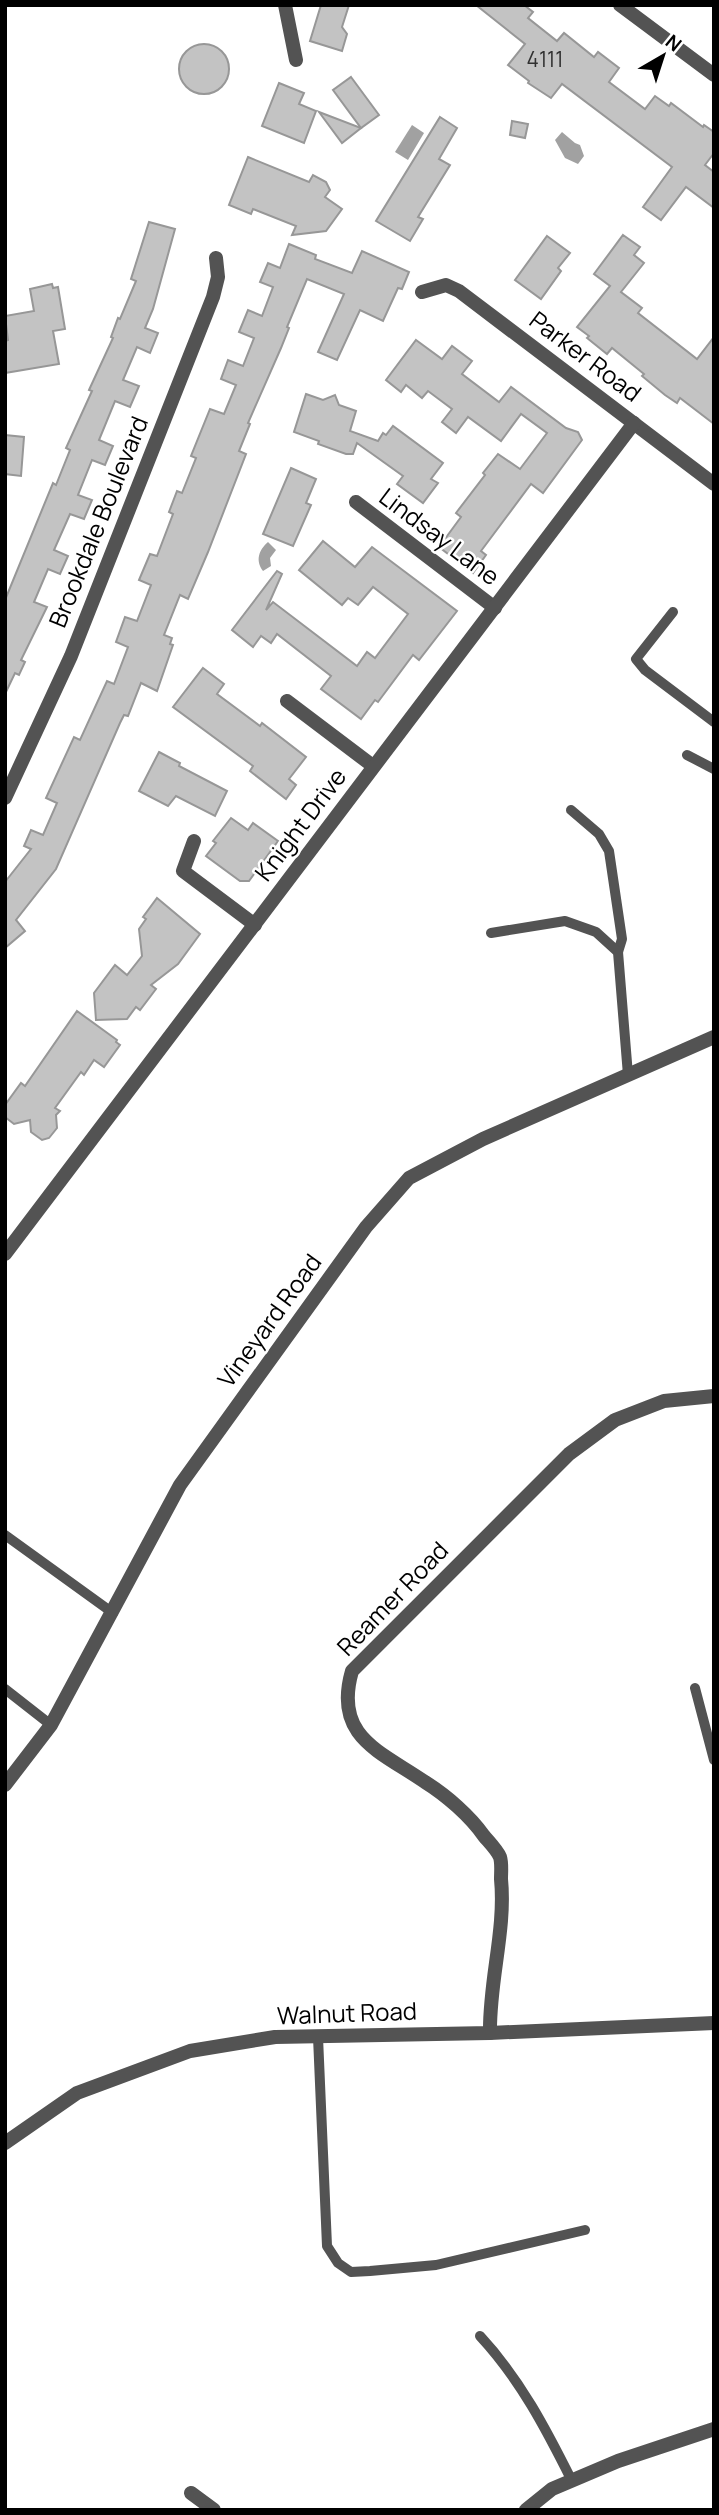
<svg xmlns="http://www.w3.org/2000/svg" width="719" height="2515" font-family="Manrope,sans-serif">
<rect width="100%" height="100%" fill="#fff"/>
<!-- water -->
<g fill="#a1a1a1">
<polygon points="412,125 424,133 408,160 395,152"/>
<polygon points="562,132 575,143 580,145 584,156 578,164 565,158 555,140"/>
<path d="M268,542L276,550L270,558L271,566L263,571C255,560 259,550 268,542Z"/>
</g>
<!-- building -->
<g fill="#c3c3c3" stroke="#979797" stroke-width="2">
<polygon points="321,5 349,5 342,27 347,34 342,51 310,41"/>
<polygon points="476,5 524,5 533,12 528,18 557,41 564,33 594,57 598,52 619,68 609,82 645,109 655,96 669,106 671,103 703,127 704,125 714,132 714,153 705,165 714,172 714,208 686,187 661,220 643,207 672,167 562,84 551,98 528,83 529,81 508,65 525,44"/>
<circle cx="204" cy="69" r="25"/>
<polygon points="351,77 379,115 361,128 333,90"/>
<polygon points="279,83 304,93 299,104 316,111 304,143 262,126"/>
<polygon points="319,112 361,128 342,143"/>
<polygon points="440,117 457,128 439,159 450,165 418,217 423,219 410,241 376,221"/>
<polygon points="512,121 528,124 525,138 510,135"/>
<polygon points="248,157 309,182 313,175 326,182 330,190 325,197 342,209 326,231 292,235 296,226 253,209 251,214 229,205"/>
<polygon points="149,222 175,229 153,309 145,328 158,333 150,353 137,347 123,380 139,386 130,407 115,401 99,440 113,446 105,465 92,460 78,495 92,500 84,519 70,514 54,550 68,556 60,574 48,569 34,602 47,607 21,660 25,662 19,675 15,673 5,694 5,600 53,483 56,485 70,450 66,448 92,391 89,390 113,338 111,337 118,318 120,319 136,281 131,279"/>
<polygon points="623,235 640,247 634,255 644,263 621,292 642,308 638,313 697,359 714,337 714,424 680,398 677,403 665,395 642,376 644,374 612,348 607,354 587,338 589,336 577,327 610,286 594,274"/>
<polygon points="547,236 570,253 558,268 561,271 541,299 515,280"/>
<polygon points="289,244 316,255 315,259 352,273 362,251 409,272 402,289 398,288 383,321 360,310 337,360 318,352 344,294 307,279 287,327 289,328 281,348 248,423 250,424 239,451 246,454 208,552 188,599 180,595 164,635 172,638 170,644 173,645 157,691 141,683 128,716 124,715 120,723 56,869 16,920 25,931 5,948 5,882 31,849 24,846 31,830 43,835 57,803 46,798 74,737 80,740 107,681 114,684 128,647 116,642 125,617 137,621 151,585 139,580 150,554 157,556 173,514 169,512 177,491 182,493 196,458 191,456 210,409 224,414 236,385 221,379 228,360 243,366 254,338 239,332 248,310 262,316 273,287 260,282 268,263 280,268"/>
<polygon points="52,284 53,288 58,287 65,329 53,331 59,364 5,373 5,341 8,340 5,316 34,311 30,289"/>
<polygon points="416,340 442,359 452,346 472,361 462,374 499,402 511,387 566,428 578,432 582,440 543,493 531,484 481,551 486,555 473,573 439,547 461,517 456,513 485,475 483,473 498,454 520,469 547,433 521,414 501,441 468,417 456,433 442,422 452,409 428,391 422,398 406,385 401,392 386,380"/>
<polygon points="306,394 323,400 335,395 339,405 356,411 350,431 378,441 383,433 386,435 393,426 443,463 431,479 438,483 423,503 397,484 403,476 357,443 353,454 346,454 318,444 319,441 294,432"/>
<polygon points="5,435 24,437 21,476 5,474"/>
<polygon points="291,468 316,479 306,503 311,505 293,546 263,534"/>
<polygon points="323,541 355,567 372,547 457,611 419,660 413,655 378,702 375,700 361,719 321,689 331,676 277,634 271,643 261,636 253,647 232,630 277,571 282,574 266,610 273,602 357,666 367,652 375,658 408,614 373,587 358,605 348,598 342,605 299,570"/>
<polygon points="203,668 224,684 217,694 260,726 262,723 306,757 289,779 296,785 286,799 250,771 253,766 173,707"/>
<polygon points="159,752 180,763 179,766 227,791 215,816 176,796 168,806 139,791"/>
<polygon points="231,818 248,830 253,823 278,841 249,881 240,881 206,856 216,843 213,841"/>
<polygon points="157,898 200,934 178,964 151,985 156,989 140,1010 136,1007 127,1019 96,1020 94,993 115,965 127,975 142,956 139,929 146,919 143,917"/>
<polygon points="77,1011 117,1040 116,1042 120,1045 104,1067 94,1060 84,1075 81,1072 55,1108 60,1111 56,1115 57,1128 49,1138 42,1140 31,1132 30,1120 14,1124 5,1117 5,1105 21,1083 25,1086"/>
</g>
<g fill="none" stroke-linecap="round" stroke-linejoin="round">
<!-- lane -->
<g stroke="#535353" stroke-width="10">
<polyline points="673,612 636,659 645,670 714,722"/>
<polyline points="687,755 714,769"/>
<polyline points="571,810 599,834 609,851 622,939 618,952"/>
<polyline points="491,933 565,921 596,932 618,952 628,1075"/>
<polyline points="5,1535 113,1613"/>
<polyline points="695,1688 714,1760"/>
<polyline points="5,1689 51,1725"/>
<polyline points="318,2037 327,2246 338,2263 351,2272 370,2271 436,2265 585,2230"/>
<path d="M480,2336C520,2379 546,2429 572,2481"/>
</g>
<!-- street -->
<g stroke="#535353" stroke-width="14">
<polyline points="285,5 296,60"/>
<polyline points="620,5 714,75"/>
<polyline points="422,292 446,285 459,291 714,484"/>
<polyline points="356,502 495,608"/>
<polyline points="287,701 373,766"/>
<polyline points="5,798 71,656 213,297 218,277 216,258"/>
<polyline points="194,841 183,871 255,925"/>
<polyline points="5,1254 634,423"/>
<polyline points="5,1785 51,1725 180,1485 366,1227 409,1178 483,1139 714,1037"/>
<path d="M490,2033C489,1981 506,1930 501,1879C501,1872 502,1863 500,1857C497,1850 489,1842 484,1836C470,1816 446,1795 425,1782C380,1751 333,1737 352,1671L569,1454L615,1420L664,1401L714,1396"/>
<polyline points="5,2143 77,2093 190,2051 275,2037 490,2033 714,2023"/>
<polyline points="191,2493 214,2510"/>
<polyline points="526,2510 552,2489 618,2461 714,2429"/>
</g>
</g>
<g text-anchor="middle" stroke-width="5" stroke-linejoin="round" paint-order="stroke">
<!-- number labels -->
<g font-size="21" fill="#313131">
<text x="545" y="67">4111</text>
</g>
<!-- street labels -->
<g font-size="24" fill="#000" stroke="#fff">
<text transform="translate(585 357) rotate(37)" y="8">Parker Road</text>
<text transform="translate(99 522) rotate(-68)" y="8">Brookdale Boulevard</text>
<text transform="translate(439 537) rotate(37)" y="8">Lindsay Lane</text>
<text transform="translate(301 825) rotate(-53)" y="8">Knight Drive</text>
<text transform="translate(270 1321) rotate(-54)" y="8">Vineyard Road</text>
<text transform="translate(393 1599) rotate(-46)" y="8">Reamer Road</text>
<text transform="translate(347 2014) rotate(-2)" y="8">Walnut Road</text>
</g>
</g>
<!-- border -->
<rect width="719" height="2515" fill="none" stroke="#000000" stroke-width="14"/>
<!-- north arrow -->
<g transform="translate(663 56) rotate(39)" stroke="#ffffff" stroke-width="5" paint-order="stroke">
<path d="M0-5L12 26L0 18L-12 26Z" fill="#000000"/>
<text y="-10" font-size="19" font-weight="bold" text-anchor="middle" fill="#000000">N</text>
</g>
</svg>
